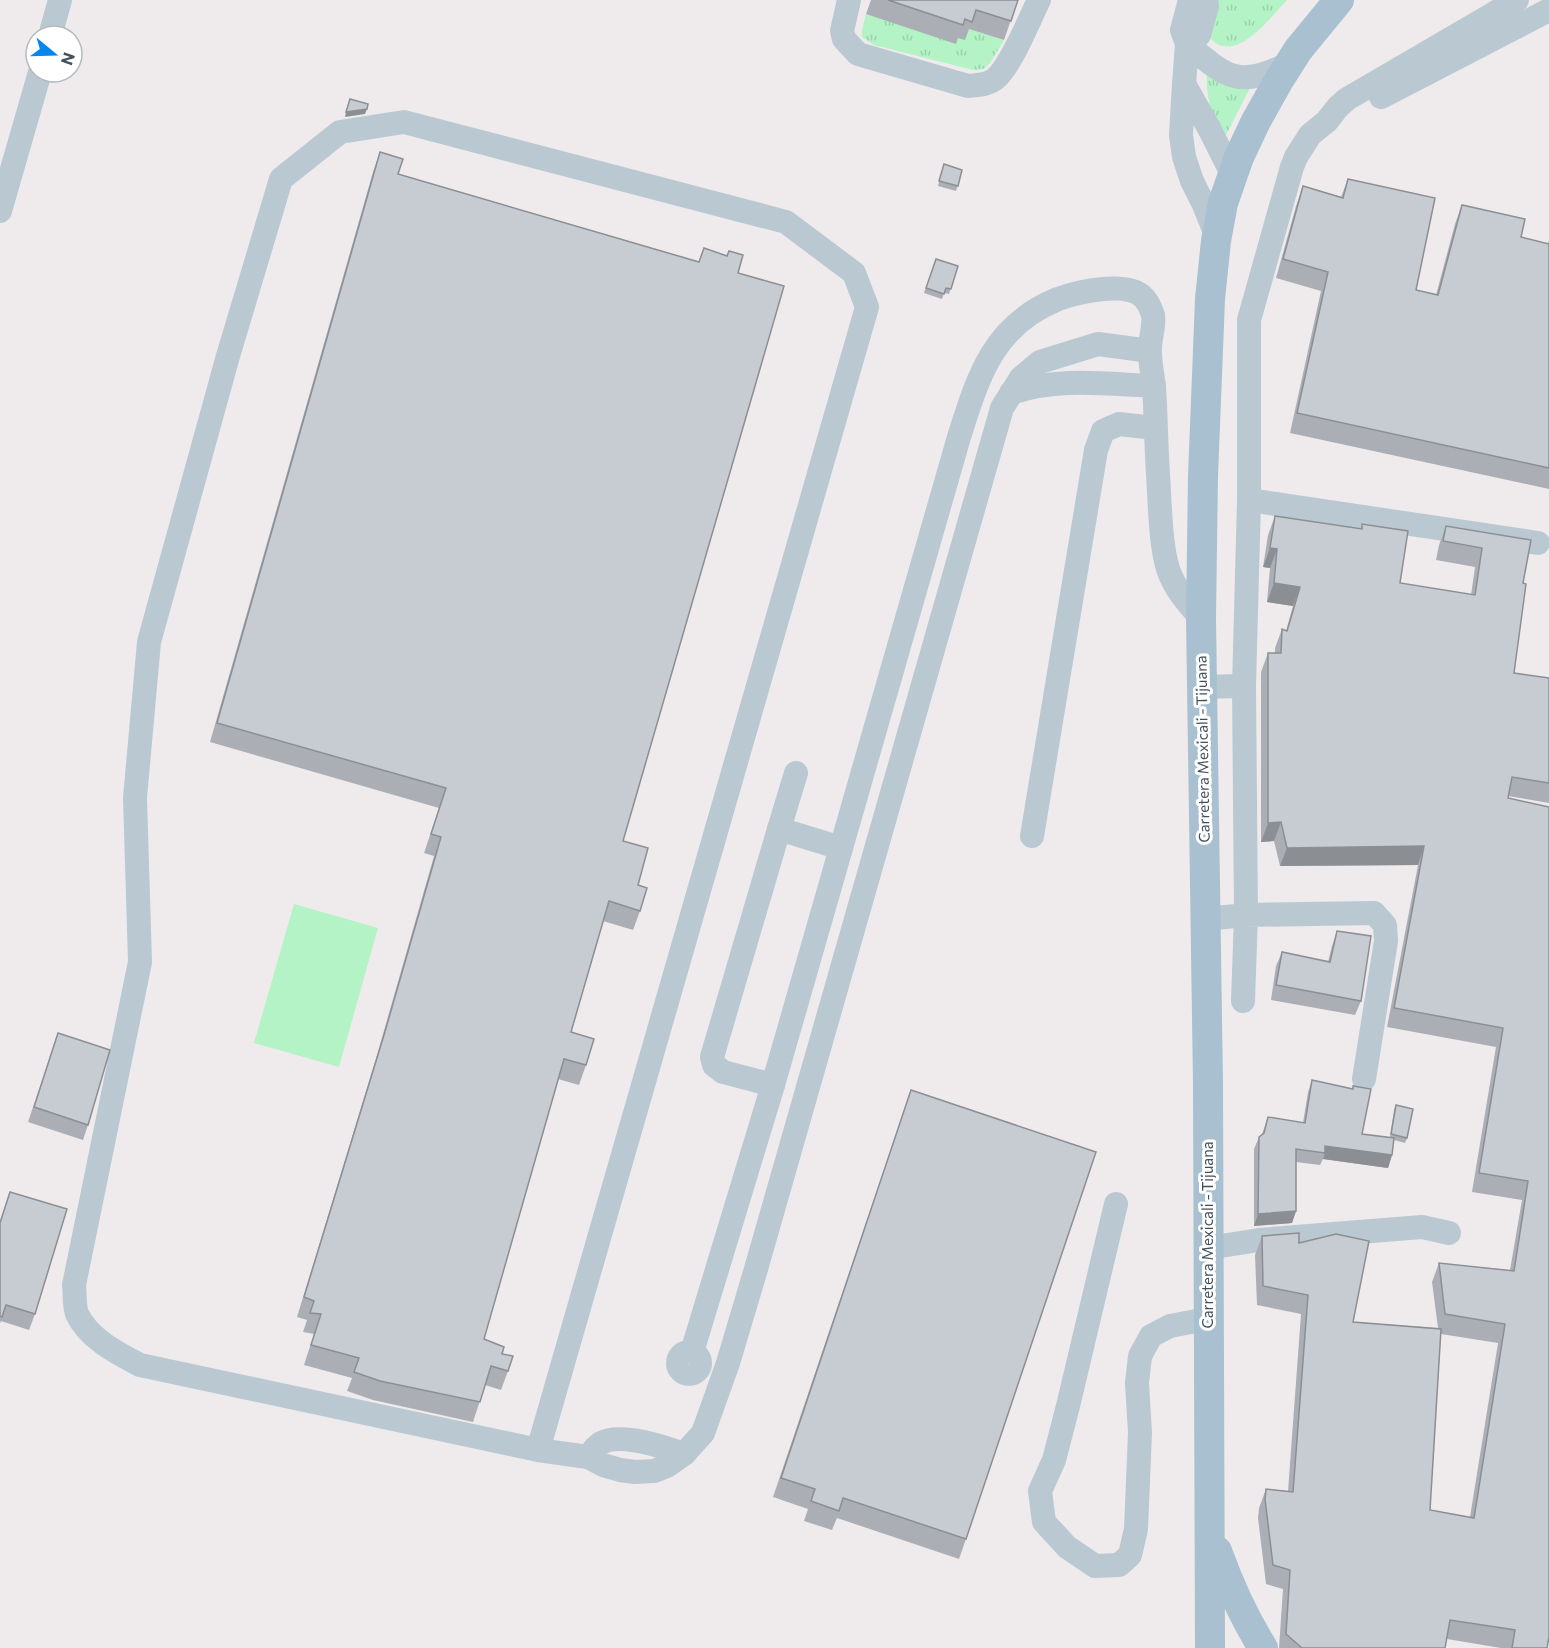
<svg xmlns="http://www.w3.org/2000/svg" width="1549" height="1648" font-family="Commissioner,sans-serif">
<defs>
<pattern id="grass-tufts" width="24" height="20" patternUnits="userSpaceOnUse" patternTransform="scale(1.5)"><rect width="24" height="20" fill="#b3f3c5"/><path d="M3 7l-1-3M5 7V3M7 7l1-3M15 17l-1-3M17 17v-4M19 17l1-3" fill="none" stroke="#9bd2ac"/></pattern>
</defs>
<rect width="100%" height="100%" fill="#efebec"/>
<!-- grass -->
<g fill="url(#grass-tufts)">
<path d="M1216,0H1287C1270,18 1234,67 1209,37Z"/>
<polygon points="866,14 958,38 969,29 1004,40 990,63 983,69 973,70 874,45 862,37 862,30"/>
<path d="M1207,70L1251,86L1226,135C1209,117 1206,94 1207,70Z"/>
</g>
<!-- pitch -->
<polygon fill="#b3f3c5" points="294,904 378,928 339,1067 254,1043"/>
<g fill="none" stroke-linecap="round" stroke-linejoin="round">
<!-- minor -->
<g stroke="#bac9d1" stroke-width="24">
<path d="M849,0L842,31L844,39L858,54L968,86C978,85 987,85 995,79C1011,66 1029,20 1039,0"/>
<polyline points="1190,0 1182,30 1187,44 1184,84 1210,130 1233,176"/>
<polyline points="50,36 60,0"/>
<path d="M1187,44C1228,79 1239,88 1290,63"/>
<polyline points="1187,44 1199,35 1207,6 1206,0"/>
<polyline points="1184,84 1181,135 1184,157 1192,181 1204,205 1217,237"/>
<polyline points="1381,97 1549,10"/>
<polyline points="0,211 40,72"/>
<path d="M1011,393C1057,377 1106,384 1154,386"/>
<polyline points="1249,500 1538,543"/>
<polyline points="1202,687 1244,686"/>
<polyline points="779,829 796,773"/>
<polyline points="1032,836 1096,450 1103,431 1119,424 1155,428"/>
<polyline points="1205,919 1246,915 1244,686 1249,500 1249,320 1292,167 1296,157 1310,135 1327,121 1338,107 1347,99 1517,0"/>
<polyline points="1243,1001 1246,915 1374,913 1385,925 1386,941 1364,1079"/>
<polyline points="773,1085 723,1072 714,1065 712,1057 779,829 841,848"/>
<polyline points="1116,1204 1068,1406 1054,1460 1040,1491 1044,1522 1067,1547 1095,1566 1119,1565 1130,1555 1136,1529 1140,1433 1137,1383 1140,1356 1151,1336 1170,1326 1207,1319"/>
<polyline points="1208,1248 1259,1240 1422,1227 1449,1233"/>
<circle cx="689" cy="1363" r="11"/>
<path d="M692,1352L773,1085L959,437C978,377 993,325 1058,299C1077,292 1125,281 1142,296C1147,300 1151,309 1153,315C1155,327 1149,340 1150,352C1150,364 1153,376 1154,388C1156,416 1156,445 1158,474C1160,502 1160,543 1168,569C1175,589 1187,603 1201,618"/>
<path d="M538,1450L867,307L854,273L786,222L404,122L340,132L281,179L228,356L149,642L135,798L140,962L74,1285C75,1294 74,1306 77,1314C89,1339 117,1353 140,1365L538,1450L588,1457L603,1465L620,1470L635,1472L654,1471L667,1466L684,1454L703,1433L728,1363L756,1269L1002,408L1021,378L1040,362L1098,344L1150,351"/>
<path d="M588,1457C592,1452 595,1447 601,1443C621,1432 664,1447 684,1454"/>
</g>
<!-- major -->
<g stroke="#a8c0cf" stroke-width="30">
<path d="M1217,1551C1230,1587 1243,1616 1263,1648"/>
<polyline points="1210,1648 1208,1083 1201,618 1203,476 1210,299 1216,241 1223,203 1239,157 1256,121 1279,80 1298,50 1339,0"/>
</g>
</g>
<!-- wall -->
<g fill="#abafb5" fill-rule="evenodd">
<polygon points="871,0 1018,0 1004,40 969,29 965,40 958,38 956,44 866,14"/>
<polygon points="380,152 398,174 738,273 623,841 638,885 640,911 633,930 603,921 571,1032 586,1065 579,1085 558,1079 484,1339 502,1354 508,1371 501,1390 485,1385 473,1422 373,1400 347,1391 352,1378 304,1365 314,1334 303,1332 307,1320 297,1317 377,1055 434,856 424,853 439,808 210,742 373,172"/>
<polygon points="944,164 962,170 956,191 938,186"/>
<polygon points="1348,179 1416,290 1436,295 1455,224 1462,205 1521,237 1548,244 1549,240 1549,489 1290,433 1321,291 1276,278 1296,206 1303,186 1341,197"/>
<polygon points="936,259 958,266 949,294 944,293 942,299 924,293"/>
<path d="M1275,516L1361,529L1362,524L1400,583L1471,595L1475,567L1436,560L1439,545L1446,526L1531,540L1523,583L1514,673L1549,678V803L1508,796V798L1549,807L1547,1648H1501L1447,1639L1445,1648H1279L1283,1589L1266,1584L1258,1518L1259,1508L1266,1489L1288,1491L1301,1314L1257,1305L1255,1255L1262,1236L1299,1243L1353,1322L1438,1328L1432,1282L1439,1263L1510,1270L1522,1200L1472,1192L1496,1047L1387,1027L1418,865L1280,866L1274,841L1261,842V672L1268,653H1275V648L1282,629L1286,631L1293,606L1267,602L1270,568L1263,567L1268,535ZM1441,1334L1498,1343L1470,1517L1430,1510Z"/>
<polygon points="1337,931 1361,1001 1355,1015 1271,1000 1276,966 1282,952 1328,962 1332,946"/>
<polygon points="58,1033 88,1125 83,1140 28,1122"/>
<polygon points="1312,1080 1362,1134 1390,1138 1394,1110 1396,1105 1407,1138 1405,1143 1394,1140 1392,1155 1388,1168 1323,1159 1320,1165 1296,1162 1296,1211 1292,1223 1254,1226 1254,1149 1259,1137 1262,1134 1268,1117 1303,1123 1308,1092"/>
<polygon points="911,1090 966,1539 959,1559 837,1518 832,1530 804,1521 808,1509 773,1497"/>
<polygon points="10,1192 35,1314 29,1330 1,1321 0,1323 0,1221"/>
</g>
<!-- shaded-wall -->
<g fill="#8b8f93">
<polygon points="367,109 365,114 345,117 346,112"/>
<polygon points="1270,548 1277,549 1270,568 1263,567"/>
<polygon points="1274,583 1300,587 1293,606 1267,602"/>
<polygon points="1281,822 1274,841 1261,842 1268,823"/>
<polygon points="1424,846 1418,865 1280,866 1287,848"/>
<polygon points="1325,1146 1392,1155 1388,1168 1323,1159 1325,1153"/>
<polygon points="1296,1211 1292,1223 1254,1226 1258,1214"/>
</g>
<!-- building -->
<g fill="#c7ccd2" stroke="#8b8f93" stroke-width="1.5">
<polygon points="888,0 1018,0 1011,21 976,10 972,22 965,19 963,25"/>
<polygon points="350,99 368,104 367,109 346,112"/>
<polygon points="380,152 403,159 398,174 699,262 704,248 727,256 729,251 743,255 738,273 784,286 623,841 648,848 638,885 647,888 640,911 609,901 571,1032 594,1039 586,1065 564,1059 484,1339 504,1347 502,1354 513,1356 508,1371 491,1366 480,1402 380,1381 354,1372 359,1358 311,1345 321,1314 310,1313 314,1301 304,1297 384,1035 441,837 431,834 446,788 217,723"/>
<polygon points="944,164 962,170 958,186 939,181"/>
<polygon points="1348,179 1435,198 1416,290 1438,295 1462,205 1525,219 1521,237 1549,244 1549,468 1297,413 1328,272 1283,259 1303,186 1343,198"/>
<polygon points="936,259 958,266 951,289 946,288 944,294 926,288"/>
<polygon points="1275,516 1362,529 1362,524 1408,531 1400,583 1475,595 1482,548 1443,541 1446,526 1531,540 1523,583 1526,584 1514,673 1549,678 1549,783 1512,777 1508,798 1549,807 1549,1637 1547,1648 1512,1648 1515,1630 1450,1620 1445,1648 1302,1648 1286,1634 1290,1570 1273,1565 1265,1499 1266,1489 1293,1492 1308,1295 1263,1286 1262,1236 1299,1233 1299,1243 1336,1234 1369,1241 1353,1322 1441,1329 1430,1510 1474,1518 1505,1324 1445,1314 1439,1263 1514,1271 1528,1181 1479,1173 1503,1028 1394,1008 1424,846 1287,848 1281,822 1268,823 1268,653 1281,653 1282,629 1287,631 1300,587 1274,583 1277,549 1270,548"/>
<polygon points="1337,931 1371,936 1361,1001 1276,985 1282,952 1330,962"/>
<polygon points="58,1033 110,1050 88,1125 34,1107"/>
<polygon points="1312,1080 1353,1089 1353,1086 1371,1089 1362,1134 1394,1138 1392,1155 1325,1146 1325,1153 1296,1149 1296,1211 1258,1214 1259,1137 1264,1133 1268,1117 1305,1123"/>
<polygon points="911,1090 1096,1152 966,1539 843,1498 839,1511 811,1501 815,1489 781,1478"/>
<polygon points="1396,1105 1413,1109 1407,1138 1391,1134"/>
<polygon points="10,1192 67,1209 35,1314 6,1305 2,1317 0,1316 0,1223"/>
</g>
<g text-anchor="middle" stroke-width="6" stroke-linejoin="round" paint-order="stroke">
<!-- street labels -->
<g font-size="15" fill="#42525b" stroke="#fff">
<text transform="translate(1203 749) rotate(-91)" y="5">Carretera Mexicali - Tijuana</text>
<text transform="translate(1208 1235) rotate(-90)" y="5">Carretera Mexicali - Tijuana</text>
</g>
</g>
<!-- north arrow -->
<g transform="translate(54 54) rotate(109)"><circle r="28" fill="#ffffff" stroke="#b3babd" stroke-width="1.5"/>
<path d="M0-4.5L10 22L0 15L-10 22Z" fill="#0487f0"/>
<text y="-9" font-size="16" font-weight="bold" text-anchor="middle" fill="#42525b">N</text>
</g>
</svg>
